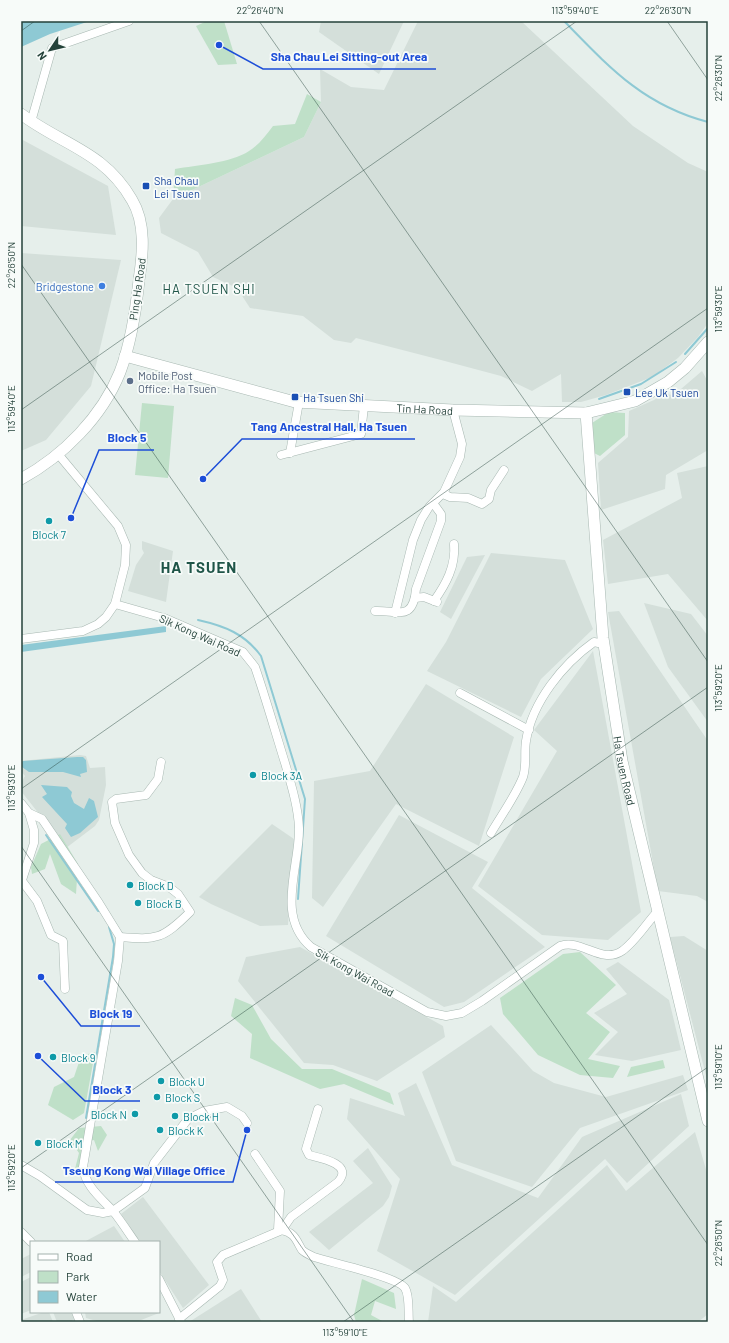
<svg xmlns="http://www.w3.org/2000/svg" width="729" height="1343" font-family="Barlow,sans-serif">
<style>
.built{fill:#d4dfda}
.green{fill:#bfe0c8}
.water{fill:#8ec9d4}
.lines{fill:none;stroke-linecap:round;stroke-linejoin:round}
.stream{stroke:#8ec9d4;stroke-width:2}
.minor-casing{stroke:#a8b8b2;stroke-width:9}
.tertiary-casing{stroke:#a8b8b2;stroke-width:12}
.minor{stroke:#fff;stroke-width:8}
.tertiary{stroke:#fff;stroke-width:11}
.ticks{fill:none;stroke:#24423a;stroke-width:1;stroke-opacity:0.45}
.transit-dot{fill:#1a4fb4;stroke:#f7fbf9;stroke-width:1.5}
.shop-dot{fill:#3f7fe0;stroke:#f7fbf9;stroke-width:1.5}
.service-dot{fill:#5c6f8a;stroke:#f7fbf9;stroke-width:1.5}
.culture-dot{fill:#0f9aa8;stroke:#f7fbf9;stroke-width:1.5}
.labels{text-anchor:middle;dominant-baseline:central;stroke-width:3.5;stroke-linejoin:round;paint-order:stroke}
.transit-label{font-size:11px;fill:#164399;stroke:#f7fbf9;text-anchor:start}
.shop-label{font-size:11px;fill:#366cbe;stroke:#f7fbf9;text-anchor:end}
.street-label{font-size:11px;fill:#24423a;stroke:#f7fbf9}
.service-label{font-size:11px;fill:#4e5e75;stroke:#f7fbf9;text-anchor:start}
.culture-label{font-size:11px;fill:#0d838f;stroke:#f7fbf9;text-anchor:start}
.quarter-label{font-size:13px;letter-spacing:1px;fill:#1f5548;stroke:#f7fbf9}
.district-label{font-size:15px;font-weight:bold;letter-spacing:1px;fill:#1f5548;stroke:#f7fbf9}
.leader{fill:none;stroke:#1d4ed8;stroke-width:1.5}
.callout-dot{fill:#1d4ed8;stroke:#f7fbf9;stroke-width:1.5}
.callout-label{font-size:12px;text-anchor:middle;font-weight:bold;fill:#1d4ed8;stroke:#f7fbf9;stroke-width:3.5;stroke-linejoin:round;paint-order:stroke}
.neatline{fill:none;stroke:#24423a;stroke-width:1.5}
.ticks-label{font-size:10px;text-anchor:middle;fill:#24423a}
</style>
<rect width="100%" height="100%" fill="#e6efeb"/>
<g class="built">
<polygon points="321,21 404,21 379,74 319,32"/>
<polygon points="418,21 521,21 633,126 688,163 708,172 708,323 698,337 678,358 652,377 606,395 581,402 562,402 561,374 532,391 501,376 441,360 356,338 351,343 334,340 303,316 250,308 237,288 213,277 198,252 161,233 159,218 173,199 304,137 321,102 320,69 351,87 384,90"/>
<polygon points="21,139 108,186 116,235 21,226"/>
<polygon points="21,253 121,260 91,386 46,440 21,451"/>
<polygon points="702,371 708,382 708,450 666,475 665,489 601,510 598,463 628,437 629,411 654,400 663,394 674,395"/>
<polygon points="708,466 708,621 668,574 608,584 603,540 682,498 677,473"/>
<polygon points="142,541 173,551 166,602 128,591 136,565 144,553 142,549"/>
<polygon points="491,553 565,560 593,629 541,679 521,717 427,671 446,642"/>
<polygon points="485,555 451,619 440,612 467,557"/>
<polygon points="644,603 691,614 708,636 708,722 668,667"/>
<polygon points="619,611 708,741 708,902 697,896 658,891 608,612"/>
<polygon points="593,651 641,912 608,940 542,935 478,886 557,751 534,730"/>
<polygon points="426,684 514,737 479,846 396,804 323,907 312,898 314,781 370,771"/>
<polygon points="80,755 86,756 90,768 105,767 106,785 99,820 95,826 66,848 21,791 21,783 25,776 21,771 21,761"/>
<polygon points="399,815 488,862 472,888 545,947 464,1002 444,1007 326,936"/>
<polygon points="272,824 294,839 288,925 260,926 211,904 199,897"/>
<polygon points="684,936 708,951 708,1083 670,937"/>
<polygon points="300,947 443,1026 445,1037 377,1081 333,1065 304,1063 238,981 246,957"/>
<polygon points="618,962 669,1000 681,1050 632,1061 595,1055 618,1032 594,1013 627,994 606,969"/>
<polygon points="491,1025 533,1071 554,1083 606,1097 683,1075 688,1090 580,1128 532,1187 456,1161 422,1072"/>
<polygon points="416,1083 452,1165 538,1198 582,1137 681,1094 689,1126 627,1183 605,1159 455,1295 377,1251 400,1179 347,1119 350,1098 405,1116 398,1093"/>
<polygon points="695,1132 708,1176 708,1314 698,1322 428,1322 433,1286 456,1302 607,1165 626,1191"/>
<polygon points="368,1148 392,1186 389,1197 383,1206 329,1250 309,1232 373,1183 353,1161"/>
<polygon points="143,1197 209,1285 183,1308 159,1271 159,1242 140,1242 121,1214"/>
<polygon points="114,1226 125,1242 84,1242"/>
<polygon points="31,1254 31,1272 21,1277 21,1259"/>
<polygon points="31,1277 31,1310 21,1314 21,1282"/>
<polygon points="241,1289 262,1322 189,1322"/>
<polygon points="44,1312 49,1312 53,1322 21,1322 21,1320"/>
<polygon points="53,1312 72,1312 74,1320 69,1322 57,1322"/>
<polygon points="85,1312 159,1312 159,1313 136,1322 100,1322 86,1318"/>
</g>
<g class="green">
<polygon points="207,21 224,21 237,64 218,65 196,26"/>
<path d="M307,94L321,102L304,137L173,199L175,169C197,165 231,163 249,151C259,145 266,135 273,126L295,124Z"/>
<polygon points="142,403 174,406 168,478 135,475"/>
<polygon points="609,412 625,413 625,435 600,456 594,453 592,423"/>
<polygon points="60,834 78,864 76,894 61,884 50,854 45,869 32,874 31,867 41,844"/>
<polygon points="580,952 616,985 586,1013 610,1032 588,1059 620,1066 613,1078 580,1075 538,1055 503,1014 500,998 563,954"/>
<polygon points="235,998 252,1005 271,1039 302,1069 332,1069 390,1093 394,1105 344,1084 320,1089 250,1058 252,1034 231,1016"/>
<polygon points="95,1052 84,1113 73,1120 48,1105 54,1087 74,1077 81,1056"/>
<polygon points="663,1060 665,1068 627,1077 631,1067"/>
<polygon points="101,1126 107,1135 98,1151 94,1140 83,1143 79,1170 75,1169 79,1153 70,1140 79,1128"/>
<polygon points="362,1279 394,1293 396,1309 375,1301 371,1315 384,1322 356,1322 354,1315"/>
</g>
<g class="water">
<polygon points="21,21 90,21 50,34 21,47"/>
<polygon points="166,626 166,632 21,652 21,645"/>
<polygon points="77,757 83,757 86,760 87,772 80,774 81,777 63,772 29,772 22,767 21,763 23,761"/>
<polygon points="41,785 67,787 72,792 71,796 74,803 84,809 89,798 94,801 98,817 80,833 71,837 65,828 67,824 42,797 47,794"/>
</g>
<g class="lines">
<g class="stream">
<path d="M564,21C609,67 643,105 708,122"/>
<polyline points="685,354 708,328"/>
<polyline points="599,399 641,384 676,362"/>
<path d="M198,620C225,626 245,634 261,656L305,799L298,899"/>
<polyline points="46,835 98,911 100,911"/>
<polyline points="86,1118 113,957 114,944 109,927"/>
</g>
<g class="minor-casing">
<g id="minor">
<polyline points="31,122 52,48 129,21"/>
<polyline points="290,453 299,402"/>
<polyline points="281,455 361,434 364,406"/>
<polyline points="443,494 450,497 468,498 482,504 489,499 491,490 504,470"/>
<polyline points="415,598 424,597 437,602"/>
<path d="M434,601C446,584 456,566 454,544"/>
<path d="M115,604L164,618L243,652L255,667C266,699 275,731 285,763C291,784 298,806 299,828C300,866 275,916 311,947L427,1012L446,1016L462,1013L482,1001L560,946C581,938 601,965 622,951C635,942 646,924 657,912"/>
<path d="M375,611C398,610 413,622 416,589L441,521V514L433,503"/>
<polyline points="395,613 413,540 421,520 429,507 444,492 460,457 462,444 453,410"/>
<polyline points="21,639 83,631 98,624 106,617 115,604 125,565 126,545 118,526 58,454"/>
<polyline points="460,693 529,730"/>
<path d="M21,803L29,813L42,819L99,903L120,937L118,961L83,1167C85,1186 101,1198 113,1211C121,1221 128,1232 135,1242"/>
<path d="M491,833C501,816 516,795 523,777C527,765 524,753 526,741C532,702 563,664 594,642L603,644"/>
<polyline points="22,881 37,901 51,935 63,941 65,989"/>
<polyline points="21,883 34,843 34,830 29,813"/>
<path d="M120,937C157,940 163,939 190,912L178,894L169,887L151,880L142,873L129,855L115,823L112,802L116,799L146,795L158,779L161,762"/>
<polyline points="255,1154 280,1191 278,1230"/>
<polyline points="21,1165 40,1176 87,1210 103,1213 113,1211 145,1188 154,1163 188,1119 204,1111 227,1107 242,1116 247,1123"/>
<path d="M282,1230L291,1217L338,1182C354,1164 321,1158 309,1155L306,1149L318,1109"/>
<polyline points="21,1232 31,1242"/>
<polyline points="159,1279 181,1322"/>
<polyline points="76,1312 80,1322"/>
<path d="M179,1319L220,1286L223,1280L217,1262L223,1255L282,1230C295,1233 296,1240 302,1250C305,1253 310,1255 314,1257C329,1262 398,1277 405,1288C410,1296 408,1313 409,1322"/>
</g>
</g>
<g class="tertiary-casing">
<g id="tertiary">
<path d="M21,114C62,145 104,151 132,200C146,223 143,254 139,280C136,310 131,343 120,372C102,417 63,456 21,479"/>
<path id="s1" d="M125,356L295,402L453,410L586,413L635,401L649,393L668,382L685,368L708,342"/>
<path id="s2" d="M586,413L603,638L622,761L708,1121"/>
</g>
</g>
<use href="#minor" class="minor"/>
<use href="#tertiary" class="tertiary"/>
</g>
<path class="ticks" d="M259,21L708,662M667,21L708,80M21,31L35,21M21,264L708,1245M21,410L577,21M21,789L708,308M21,846L354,1322M21,1168L708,687M343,1322L708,1067"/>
<g class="transit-dot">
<rect x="142" y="182" width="8" height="8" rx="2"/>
<rect x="623" y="388" width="8" height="8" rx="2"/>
<rect x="291" y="393" width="8" height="8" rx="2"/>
</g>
<circle class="shop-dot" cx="102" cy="286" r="4"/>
<circle class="service-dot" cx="130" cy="381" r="4"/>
<g class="culture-dot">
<circle cx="49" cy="521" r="4"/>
<circle cx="253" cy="775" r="4"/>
<circle cx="130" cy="885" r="4"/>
<circle cx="138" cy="903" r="4"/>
<circle cx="53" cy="1057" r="4"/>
<circle cx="161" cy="1081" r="4"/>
<circle cx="157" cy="1097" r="4"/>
<circle cx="135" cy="1114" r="4"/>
<circle cx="175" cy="1116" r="4"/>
<circle cx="160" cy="1130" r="4"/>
<circle cx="38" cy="1143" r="4"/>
</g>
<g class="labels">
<g class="transit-label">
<text x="154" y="180">Sha Chau<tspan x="154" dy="13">Lei Tsuen</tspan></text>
<text x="635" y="392">Lee Uk Tsuen</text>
<text x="303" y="397">Ha Tsuen Shi</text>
</g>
<g class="shop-label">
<text x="94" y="286">Bridgestone</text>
</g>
<g class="street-label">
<text transform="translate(137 289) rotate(-82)">Ping Ha Road</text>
<text stroke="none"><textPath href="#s1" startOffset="306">Tin Ha Road</textPath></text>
<text transform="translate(200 635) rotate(24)">Sik Kong Wai Road</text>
<text stroke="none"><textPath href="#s2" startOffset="360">Ha Tsuen Road</textPath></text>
<text transform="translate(355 972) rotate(29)">Sik Kong Wai Road</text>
</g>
<g class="service-label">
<text x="138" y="375">Mobile Post<tspan x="138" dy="13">Office: Ha Tsuen</tspan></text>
</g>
<g class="culture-label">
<text x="49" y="534" text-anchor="middle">Block 7</text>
<text x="261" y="775">Block 3A</text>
<text x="138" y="885">Block D</text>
<text x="146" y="903">Block B</text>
<text x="61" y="1057">Block 9</text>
<text x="169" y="1081">Block U</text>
<text x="165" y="1097">Block S</text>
<text x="127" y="1114" text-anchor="end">Block N</text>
<text x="183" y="1116">Block H</text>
<text x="168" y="1130">Block K</text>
<text x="46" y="1143">Block M</text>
</g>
<g class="quarter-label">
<text x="209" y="289">HA TSUEN SHI</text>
</g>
<g class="district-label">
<text x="199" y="567">HA TSUEN</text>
</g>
</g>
<path class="leader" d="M219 45L263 69H436M203 479L242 439H415M71 518L99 450H154M41 977L81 1026H140M38 1056L85 1101H140M247 1130L233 1182H55"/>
<g class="callout-dot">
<circle cx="219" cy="45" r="4"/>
<circle cx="203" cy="479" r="4"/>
<circle cx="71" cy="518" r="4"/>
<circle cx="41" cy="977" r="4"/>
<circle cx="38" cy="1056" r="4"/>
<circle cx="247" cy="1130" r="4"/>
</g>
<g class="callout-label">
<text x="349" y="61">Sha Chau Lei Sitting-out Area</text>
<text x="329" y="431">Tang Ancestral Hall, Ha Tsuen</text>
<text x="127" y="442">Block 5</text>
<text x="111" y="1018">Block 19</text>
<text x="112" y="1094">Block 3</text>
<text x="144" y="1175">Tseung Kong Wai Village Office</text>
</g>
<rect width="729" height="1343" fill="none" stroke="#f7fbf9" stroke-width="44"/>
<rect x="30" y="1241" width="130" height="72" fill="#f7fbf9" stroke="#a3b1ad"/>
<rect x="38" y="1254" width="20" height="6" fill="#ffffff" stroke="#a3b1ad"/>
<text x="66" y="1261" font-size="12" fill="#24423a">Road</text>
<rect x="38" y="1271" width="20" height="12" fill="#bfe0c8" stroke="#a3b1ad"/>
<text x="66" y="1281" font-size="12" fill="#24423a">Park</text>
<rect x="38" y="1291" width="20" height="12" fill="#8ec9d4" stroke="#a3b1ad"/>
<text x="66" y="1301" font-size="12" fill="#24423a">Water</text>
<g transform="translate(50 50) rotate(235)" stroke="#f7fbf9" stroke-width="3" paint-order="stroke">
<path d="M0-3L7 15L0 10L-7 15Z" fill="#24423a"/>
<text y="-6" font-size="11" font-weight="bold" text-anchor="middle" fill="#24423a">N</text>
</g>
<rect x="22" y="22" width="685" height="1299" class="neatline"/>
<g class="ticks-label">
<text x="260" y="14">22°26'40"N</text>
<text x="575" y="14">113°59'40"E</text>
<text x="668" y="14">22°26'30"N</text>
<text transform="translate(718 78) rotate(-90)" y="4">22°26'30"N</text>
<text transform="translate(11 265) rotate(-90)" y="4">22°26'50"N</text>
<text transform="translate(718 309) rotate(-90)" y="4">113°59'30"E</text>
<text transform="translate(11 409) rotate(-90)" y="4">113°59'40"E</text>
<text transform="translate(718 688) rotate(-90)" y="4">113°59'20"E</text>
<text transform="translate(11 788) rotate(-90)" y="4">113°59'30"E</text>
<text transform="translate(718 1067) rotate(-90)" y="4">113°59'10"E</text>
<text transform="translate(11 1168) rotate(-90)" y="4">113°59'20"E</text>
<text transform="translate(718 1243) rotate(-90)" y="4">22°26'50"N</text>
<text x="345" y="1336">113°59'10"E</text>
</g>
</svg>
